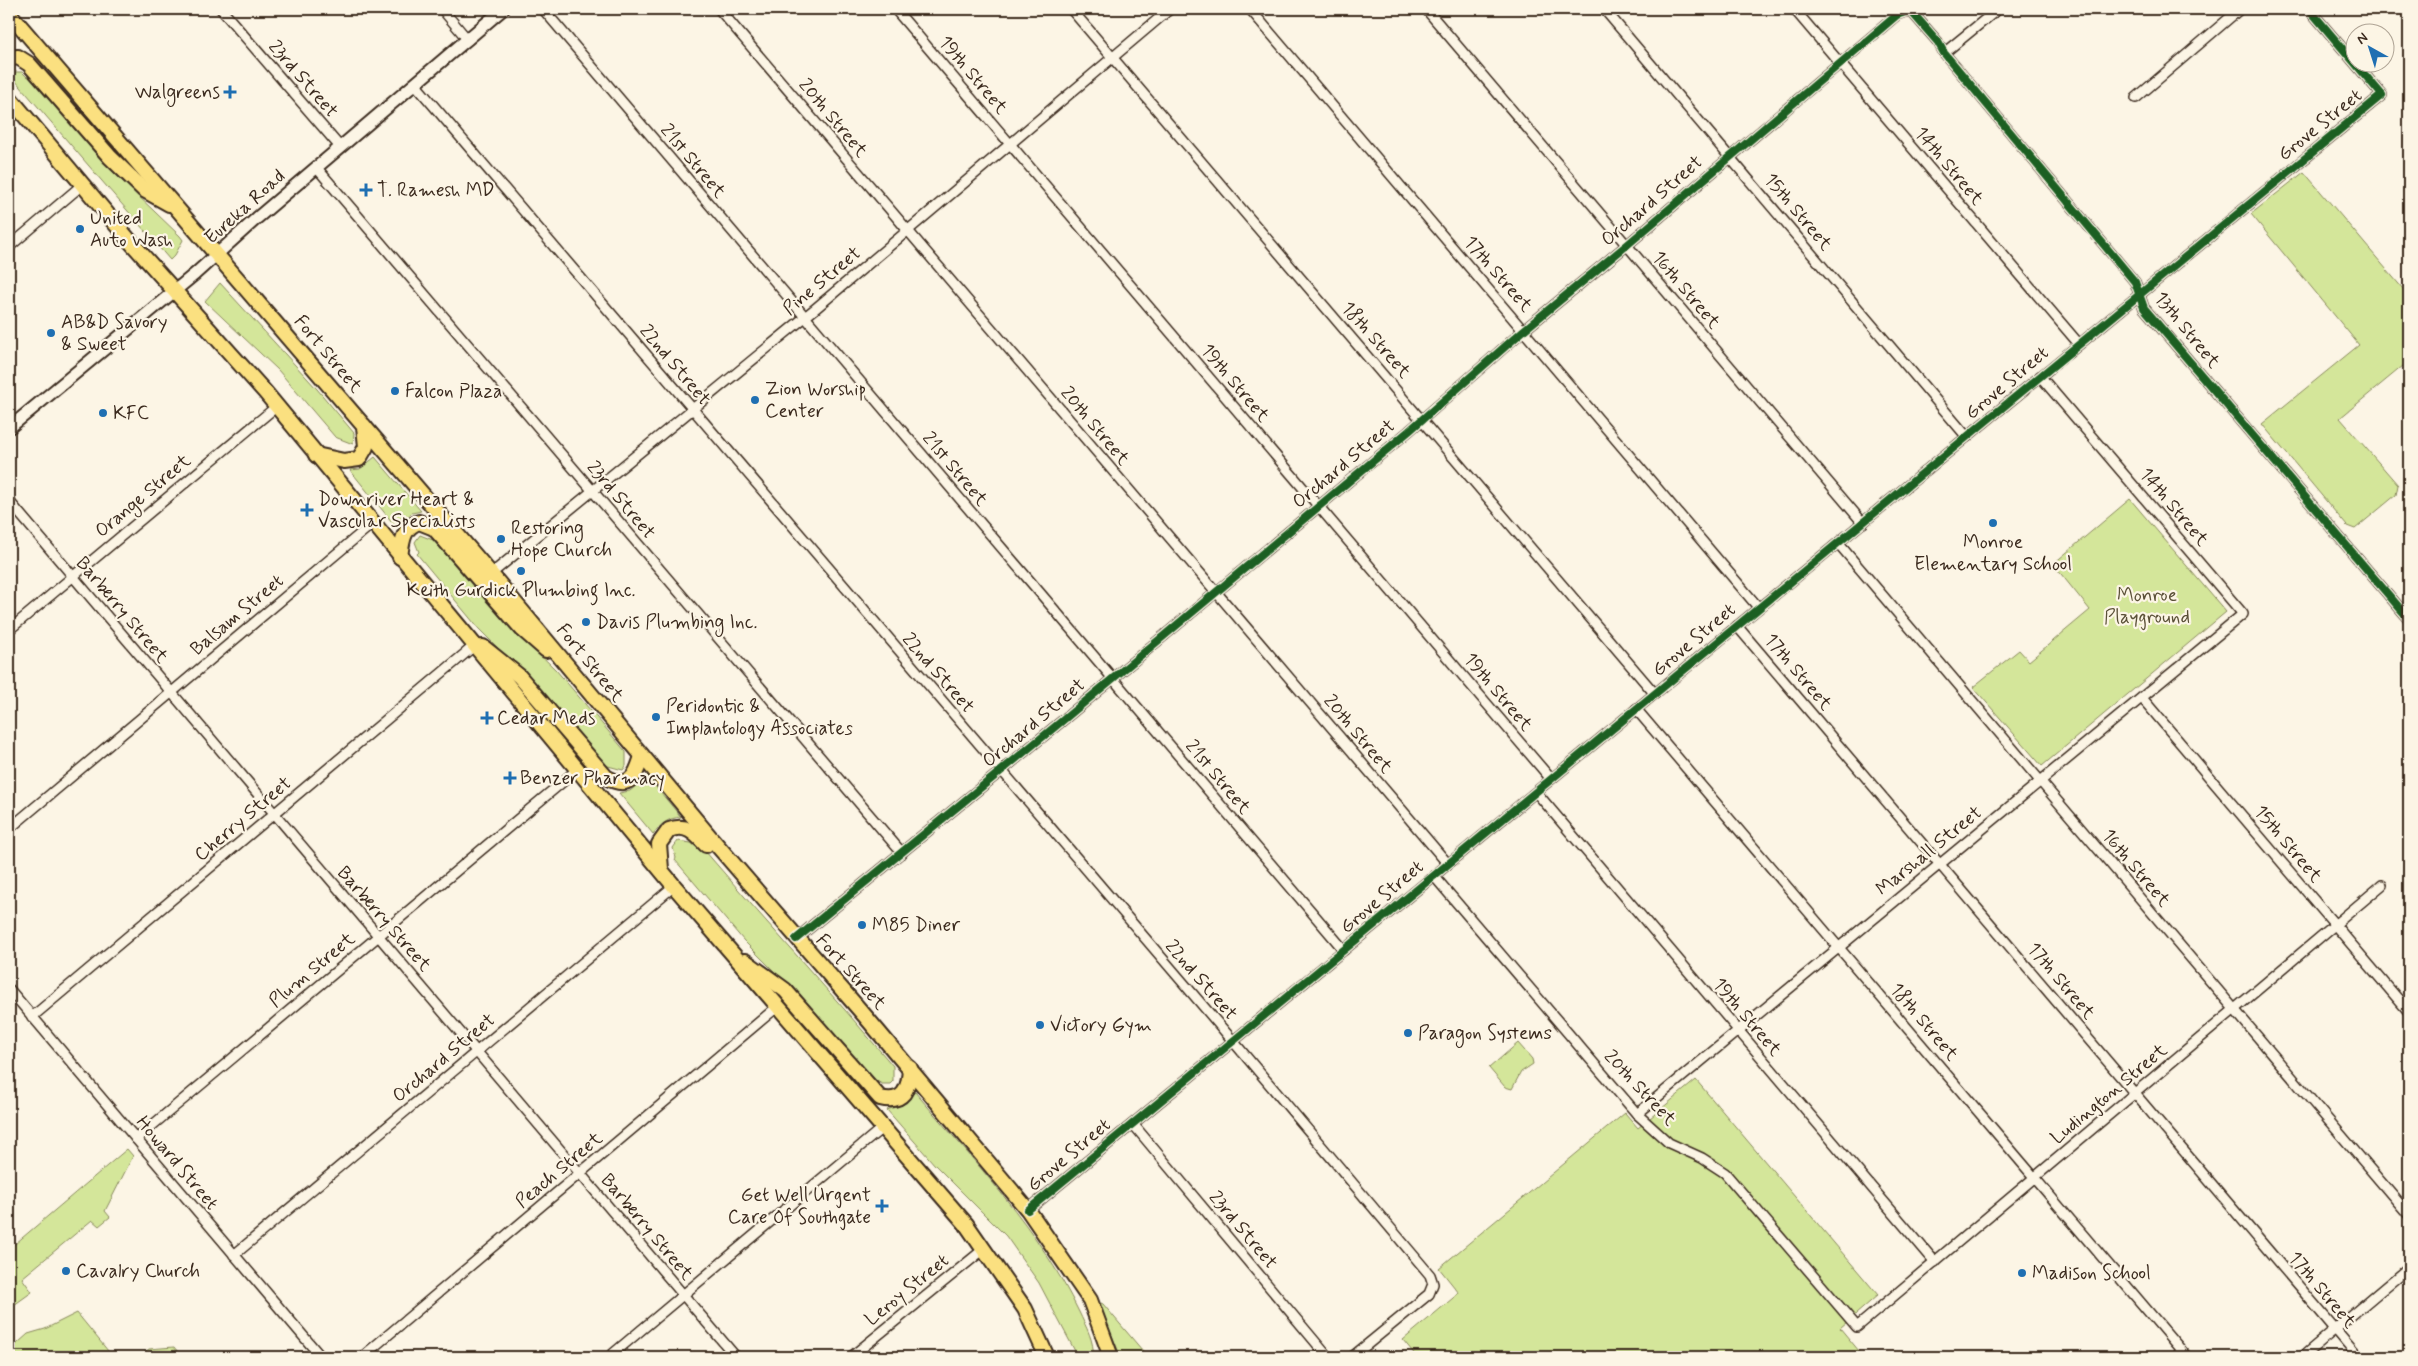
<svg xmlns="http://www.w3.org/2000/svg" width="2418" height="1366" font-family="Mynerve,sans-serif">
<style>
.green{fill:#d4e69a;stroke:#88885c}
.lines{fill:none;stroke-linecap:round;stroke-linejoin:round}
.street-casing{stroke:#3b2a1e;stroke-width:12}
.secondary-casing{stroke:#3b2a1e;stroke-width:15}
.primary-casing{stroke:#3b2a1e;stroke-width:18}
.street{stroke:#fcf5e5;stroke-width:9}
.secondary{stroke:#fcf5e5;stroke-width:11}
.primary{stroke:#fbe080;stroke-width:14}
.cycleway-casing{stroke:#fcf5e5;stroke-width:11}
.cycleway{stroke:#1b5e20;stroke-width:8}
.poi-dot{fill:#1f6fb2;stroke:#fcf5e5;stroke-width:2}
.labels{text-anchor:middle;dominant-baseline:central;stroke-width:4.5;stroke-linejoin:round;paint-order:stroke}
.street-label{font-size:19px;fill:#3b2a1e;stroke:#fcf5e5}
.poi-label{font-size:19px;fill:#3b2a1e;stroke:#fcf5e5;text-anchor:start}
.park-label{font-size:19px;fill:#5a5037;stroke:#fcf5e5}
</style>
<rect width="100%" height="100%" fill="#fcf5e5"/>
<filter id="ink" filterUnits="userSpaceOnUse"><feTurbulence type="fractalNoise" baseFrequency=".02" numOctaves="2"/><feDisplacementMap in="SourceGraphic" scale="10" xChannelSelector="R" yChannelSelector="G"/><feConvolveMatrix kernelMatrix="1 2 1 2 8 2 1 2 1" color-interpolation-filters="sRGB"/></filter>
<g filter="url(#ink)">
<g class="green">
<polygon points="15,72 22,72 27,77 29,75 106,165 180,236 183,240 175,255 170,260 14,79"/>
<polygon points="2304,172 2409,296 2409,361 2340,418 2398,485 2396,495 2355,529 2347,526 2262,424 2359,345 2251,214"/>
<polygon points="220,283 317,389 354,433 353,444 335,437 278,370 205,301"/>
<polygon points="375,457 421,511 412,513 396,527 350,470 360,469"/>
<polygon points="2130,499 2226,612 2042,766 1973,687 2019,650 2029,661 2090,610 2053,564"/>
<polygon points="420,535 438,542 520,635 556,670 626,752 626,766 623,770 608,766 600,761 522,672 479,629 417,554 419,552 415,542"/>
<path d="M647,776L681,817C668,818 661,824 653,834L619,793L630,791Z"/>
<path d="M678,841L691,843L703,852L705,851C767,924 832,993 893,1066V1081L890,1084H882L863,1073L781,978L744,941L675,860L676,858L673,848Z"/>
<polygon points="1518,1043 1532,1059 1533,1064 1521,1072 1512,1089 1505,1087 1489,1068"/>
<polygon points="1696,1080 1878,1295 1840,1328 1864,1357 1417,1357 1403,1340 1459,1293 1439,1268 1625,1113 1638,1128"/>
<path d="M915,1092C974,1161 1039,1229 1079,1312C1086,1327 1095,1342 1093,1357H1080L1076,1353L1039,1283L1006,1236L935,1165L887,1110L898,1106Z"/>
<polygon points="127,1149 133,1156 105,1211 110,1217 99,1226 92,1220 22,1278 32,1292 14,1305 9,1300 9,1249"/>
<polygon points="1101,1303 1103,1304 1148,1357 1121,1357 1099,1305"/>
<polygon points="77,1313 113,1357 9,1357 9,1351 28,1334 45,1329"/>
<polygon points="174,1347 182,1357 138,1357 149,1349"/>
</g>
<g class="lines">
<g class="street-casing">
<g id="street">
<polyline points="221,9 340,147"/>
<polyline points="442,9 468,40"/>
<polyline points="543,9 1344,950"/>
<polyline points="719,9 1448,864"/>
<polyline points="895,9 1551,779"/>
<polyline points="1071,9 1655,694"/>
<polyline points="1250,9 1758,607"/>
<polyline points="1426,9 1863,523"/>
<polyline points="1604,9 1967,437"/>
<polyline points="1794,9 2079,344"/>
<polyline points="1944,53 1998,9"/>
<polyline points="415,84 1233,1041 1430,1275 1433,1284 1429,1294 1352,1357"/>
<polyline points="2136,98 2240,9"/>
<polyline points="316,167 902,853"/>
<polyline points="9,247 82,185"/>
<polyline points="9,501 736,1357"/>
<polyline points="1838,543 2409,1215"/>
<polyline points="491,574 816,308 1170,9"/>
<polyline points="1737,626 2359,1357"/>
<polyline points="9,630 277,406"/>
<polyline points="2142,698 2409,1012"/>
<polyline points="1636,709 2187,1357"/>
<polyline points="1536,792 1935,1262"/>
<polyline points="9,829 372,524"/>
<polyline points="1434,876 1637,1114 1669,1143 1702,1158 1725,1173 1857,1327 2382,885"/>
<polyline points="796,939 1062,721 1409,431 1524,330 1627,245 1897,15 1910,10 1938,42 1944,53 2135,282 2144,308 2409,619"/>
<polyline points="9,989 321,1357"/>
<polyline points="32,1017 474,646"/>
<polyline points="1637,1114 2243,614 2040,376"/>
<polyline points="1133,1124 1328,1357"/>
<polyline points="136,1139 578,769"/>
<polyline points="1028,1210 2382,95 2309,9"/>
<polyline points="234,1255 674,886"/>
<polyline points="362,1357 777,1007"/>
<polyline points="609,1357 882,1128"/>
<polyline points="851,1357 984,1249"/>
<polyline points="2302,1357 2409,1267"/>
</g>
</g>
<g class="secondary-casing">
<polyline id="secondary" points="9,428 195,274 257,218 503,9"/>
</g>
<g class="primary-casing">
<g id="primary">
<polyline points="9,13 491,574 710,837 865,1016 1028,1210 1090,1300 1111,1357"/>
<polyline points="9,58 18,57 29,64 110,157 144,190 169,204"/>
<polyline points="9,97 129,240 265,392 674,886 966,1224 1025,1309 1047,1357"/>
<polyline points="316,455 344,461 359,459 366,447 364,426"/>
<path d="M400,557C402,542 403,527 419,522L434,528L522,629L546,650"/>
<path d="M483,647L519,676L606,777C629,790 636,777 642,756"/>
<path d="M661,869L659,844L669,830C686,823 695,833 706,845"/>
<path d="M745,961L785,990L880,1098C904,1104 909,1089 910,1068"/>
</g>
</g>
<use href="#street" class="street"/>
<use href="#secondary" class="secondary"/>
<use href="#primary" class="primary"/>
<g class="cycleway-casing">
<g id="cycleway">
<polyline points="796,939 1062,721 1409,431 1524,330 1627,245 1897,15 1910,10 1938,42 1944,53 2135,282 2144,308 2409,619"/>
<polyline points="1028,1210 2382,95 2309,9"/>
</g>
</g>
<use href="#cycleway" class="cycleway"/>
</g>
</g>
<g class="poi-dot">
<path d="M227.5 84.5h5v5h5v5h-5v5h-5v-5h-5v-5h5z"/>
<path d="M363.5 182.5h5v5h5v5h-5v5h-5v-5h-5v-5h5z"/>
<circle cx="80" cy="229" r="5"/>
<circle cx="51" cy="333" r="5"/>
<circle cx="395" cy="391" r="5"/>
<circle cx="755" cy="400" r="5"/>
<circle cx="103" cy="413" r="5"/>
<path d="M304.5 502.5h5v5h5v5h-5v5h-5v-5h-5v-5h5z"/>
<circle cx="1993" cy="523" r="5"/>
<circle cx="501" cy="539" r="5"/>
<circle cx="521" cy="571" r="5"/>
<circle cx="586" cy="622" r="5"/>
<circle cx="656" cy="717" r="5"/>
<path d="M484.5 710.5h5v5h5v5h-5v5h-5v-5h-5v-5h5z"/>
<path d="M507.5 770.5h5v5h5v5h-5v5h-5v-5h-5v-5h5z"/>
<circle cx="862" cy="925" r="5"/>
<circle cx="1040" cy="1025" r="5"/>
<circle cx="1408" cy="1033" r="5"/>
<path d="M879.5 1198.5h5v5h5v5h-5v5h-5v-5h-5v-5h5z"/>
<circle cx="66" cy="1271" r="5"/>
<circle cx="2022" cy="1273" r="5"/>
</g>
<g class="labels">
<g class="street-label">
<text transform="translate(973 75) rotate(50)">19th Street</text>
<text transform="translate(303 79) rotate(49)">23rd Street</text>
<text transform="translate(833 118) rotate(50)">20th Street</text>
<text transform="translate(2320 125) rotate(-39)">Grove Street</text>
<text transform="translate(693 161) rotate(50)">21st Street</text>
<text transform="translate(1949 166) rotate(50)">14th Street</text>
<text transform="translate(1652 201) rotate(-41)">Orchard Street</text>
<text transform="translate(245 207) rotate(-42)">Eureka Road</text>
<text transform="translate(1798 212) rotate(50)">15th Street</text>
<text transform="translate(1498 274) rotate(49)">17th Street</text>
<text transform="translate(822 281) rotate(-40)">Pine Street</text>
<text transform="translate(1686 290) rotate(50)">16th Street</text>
<text transform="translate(2187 330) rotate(51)">13th Street</text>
<text transform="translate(1376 340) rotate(49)">18th Street</text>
<text transform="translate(328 354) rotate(50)">Fort Street</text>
<text transform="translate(675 365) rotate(50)">22nd Street</text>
<text transform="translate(1235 383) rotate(50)">19th Street</text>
<text transform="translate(2007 383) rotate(-40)">Grove Street</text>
<text transform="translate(1095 426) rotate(50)">20th Street</text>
<text transform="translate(1344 464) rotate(-40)">Orchard Street</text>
<text transform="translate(955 469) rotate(50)">21st Street</text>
<text transform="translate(143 496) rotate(-40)">Orange Street</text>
<text transform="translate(621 500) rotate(50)">23rd Street</text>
<text transform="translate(2174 507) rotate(50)">14th Street</text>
<text transform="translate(122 610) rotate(50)">Barberry Street</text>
<text transform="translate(237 615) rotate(-40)">Balsam Street</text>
<text transform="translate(1694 640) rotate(-40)">Grove Street</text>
<text transform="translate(590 663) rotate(51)">Fort Street</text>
<text transform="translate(1798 672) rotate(50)">17th Street</text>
<text transform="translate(938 673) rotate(49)">22nd Street</text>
<text transform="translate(1498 692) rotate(50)">19th Street</text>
<text transform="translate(1034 723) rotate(-40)">Orchard Street</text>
<text transform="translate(1358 734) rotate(50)">20th Street</text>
<text transform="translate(1218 777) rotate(50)">21st Street</text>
<text transform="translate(243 819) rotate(-40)">Cherry Street</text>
<text transform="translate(2288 844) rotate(50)">15th Street</text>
<text transform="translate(1929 851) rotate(-39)">Marshall Street</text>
<text transform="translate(2136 868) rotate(50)">16th Street</text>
<text transform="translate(1382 897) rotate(-40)">Grove Street</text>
<text transform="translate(384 919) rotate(49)">Barberry Street</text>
<text transform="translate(312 970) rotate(-40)">Plum Street</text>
<text transform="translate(851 972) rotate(48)">Fort Street</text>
<text transform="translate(1201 980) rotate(49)">22nd Street</text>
<text transform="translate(2061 981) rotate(50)">17th Street</text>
<text transform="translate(1747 1017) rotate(50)">19th Street</text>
<text transform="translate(1924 1022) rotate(50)">18th Street</text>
<text transform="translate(444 1058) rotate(-40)">Orchard Street</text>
<text transform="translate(1640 1088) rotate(47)">20th Street</text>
<text transform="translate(2109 1094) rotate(-40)">Ludington Street</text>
<text transform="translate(1069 1155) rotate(-40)">Grove Street</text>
<text transform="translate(177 1163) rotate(50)">Howard Street</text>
<text transform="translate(559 1170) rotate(-40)">Peach Street</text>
<text transform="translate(647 1227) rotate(50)">Barberry Street</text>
<text transform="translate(1243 1230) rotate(50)">23rd Street</text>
<text transform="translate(907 1290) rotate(-39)">Leroy Street</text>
<text transform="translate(2322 1290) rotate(50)">17th Street</text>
</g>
<g class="poi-label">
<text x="220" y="92" text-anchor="end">Walgreens</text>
<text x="377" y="190">T. Ramesh MD</text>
<text x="90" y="218">United<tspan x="90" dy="22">Auto Wash</tspan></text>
<text x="61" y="322">AB&amp;D Savory<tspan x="61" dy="22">&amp; Sweet</tspan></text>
<text x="765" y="389">Zion Worship<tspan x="765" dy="22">Center</tspan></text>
<text x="405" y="391">Falcon Plaza</text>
<text x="113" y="413">KFC</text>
<text x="318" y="499">Downriver Heart &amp;<tspan x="318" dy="22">Vascular Specialists</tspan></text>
<text x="511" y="528">Restoring<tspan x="511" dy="22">Hope Church</tspan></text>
<text x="1993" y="542" text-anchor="middle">Monroe<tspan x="1993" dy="22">Elementary School</tspan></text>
<text x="521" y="590" text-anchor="middle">Keith Gurdick Plumbing Inc.</text>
<text x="596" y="622">Davis Plumbing Inc.</text>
<text x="666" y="706">Peridontic &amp;<tspan x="666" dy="22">Implantology Associates</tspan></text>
<text x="497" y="718">Cedar Meds</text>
<text x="520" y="778">Benzer Pharmacy</text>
<text x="872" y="925">M85 Diner</text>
<text x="1050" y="1025">Victory Gym</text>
<text x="1418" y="1033">Paragon Systems</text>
<text x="871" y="1195" text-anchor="end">Get Well Urgent<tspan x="871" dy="22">Care Of Southgate</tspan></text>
<text x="76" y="1271">Cavalry Church</text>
<text x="2032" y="1273">Madison School</text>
</g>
<g class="park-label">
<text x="2147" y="595">Monroe<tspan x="2147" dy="22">Playground</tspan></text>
</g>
</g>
<rect width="2418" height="1366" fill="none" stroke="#fcf5e5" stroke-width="30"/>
<rect x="15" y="15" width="2388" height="1336" fill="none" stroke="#3b2a1e" stroke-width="2" filter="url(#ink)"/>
<g transform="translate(2370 48) rotate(321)"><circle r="24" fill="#fcf5e5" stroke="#afa495"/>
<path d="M0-4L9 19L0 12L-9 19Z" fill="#1f6fb2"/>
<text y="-8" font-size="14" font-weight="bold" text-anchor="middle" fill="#3b2a1e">N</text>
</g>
</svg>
